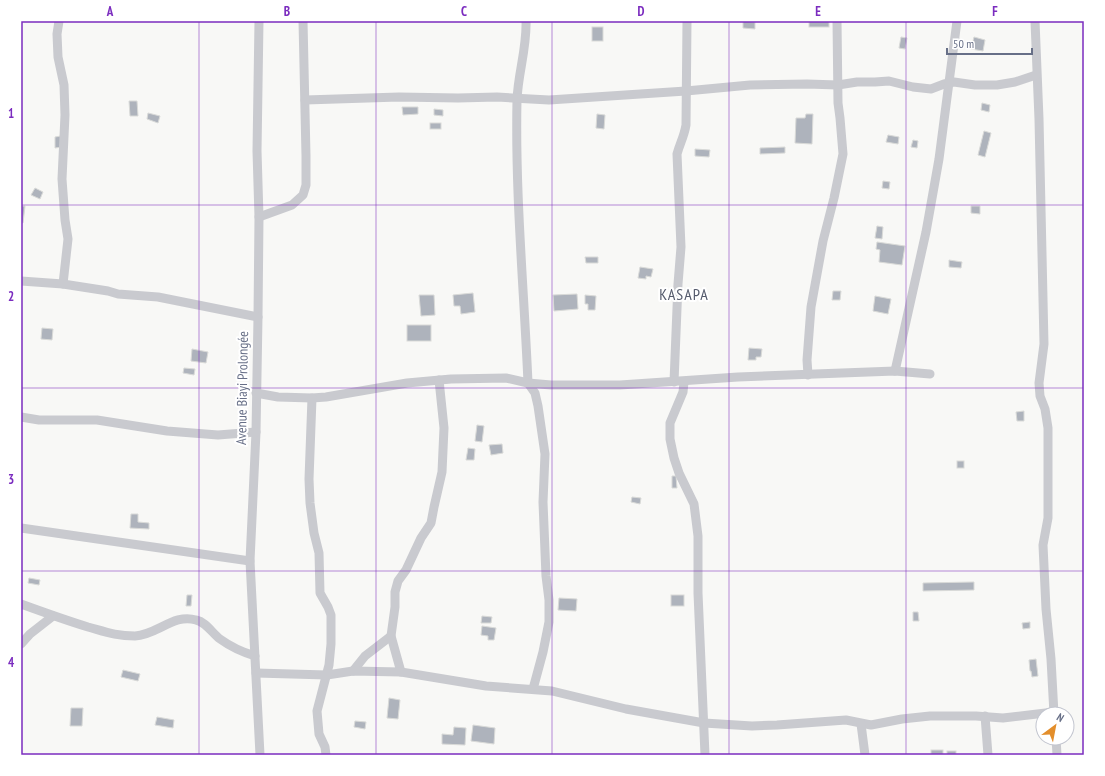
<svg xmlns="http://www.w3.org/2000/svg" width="1105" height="776" font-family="'PT Sans Narrow',sans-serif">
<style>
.building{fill:#aeb3bc;stroke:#d9dad8}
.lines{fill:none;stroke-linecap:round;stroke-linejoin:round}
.street{stroke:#c9cacf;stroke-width:9}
.grid{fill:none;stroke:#7b2cbf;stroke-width:1;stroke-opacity:0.55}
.labels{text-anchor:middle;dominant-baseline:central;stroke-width:4;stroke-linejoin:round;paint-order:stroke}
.street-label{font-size:14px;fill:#676f87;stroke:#fff}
.quarter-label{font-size:16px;letter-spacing:1px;fill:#555b6c;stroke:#fff}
.neatline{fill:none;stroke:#7b2cbf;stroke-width:1.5}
.grid-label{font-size:13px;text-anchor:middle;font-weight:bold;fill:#7b2cbf}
</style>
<rect width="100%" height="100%" fill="#f8f8f6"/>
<g class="building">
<polygon points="743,21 755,22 755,29 743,28"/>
<rect x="809" y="21" width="20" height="6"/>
<rect x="592" y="27" width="11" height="14"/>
<polygon points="901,37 907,38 905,49 899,48"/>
<polygon points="974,37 985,40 983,51 971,49"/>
<polygon points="129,101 137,101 138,116 130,116"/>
<polygon points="982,103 990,105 989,112 981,110"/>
<polygon points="402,107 418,107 418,114 403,115"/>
<polygon points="434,109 443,110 443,116 434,115"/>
<polygon points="148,113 160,116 158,123 147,119"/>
<polygon points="597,114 605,115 604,129 596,128"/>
<polygon points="806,114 813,114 812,144 795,143 796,118 805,118"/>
<rect x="430" y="123" width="11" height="6"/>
<polygon points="984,131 991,133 985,157 978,155"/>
<polygon points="888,135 899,137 898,144 886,142"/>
<polygon points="61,136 62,147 55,148 55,137"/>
<polygon points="913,140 918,141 917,148 911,147"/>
<polygon points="785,147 785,153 760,154 760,148"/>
<polygon points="695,149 710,150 709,157 695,156"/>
<polygon points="883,181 890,182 889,189 882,188"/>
<polygon points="35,188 43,192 40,199 31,195"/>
<polygon points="21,206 25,206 23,223 21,223"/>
<polygon points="971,206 980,206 980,214 971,213"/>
<polygon points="877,226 883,227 882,239 875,238"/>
<polygon points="877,242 905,246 902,265 879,262 880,250 876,249"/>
<polygon points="585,257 598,257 598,263 586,263"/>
<polygon points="949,260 962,262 961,268 949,267"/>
<polygon points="640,267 653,269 651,277 646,276 646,279 638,278"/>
<polygon points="833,291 841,291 840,300 832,300"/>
<polygon points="473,293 475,312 461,314 460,306 454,306 453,295"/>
<polygon points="577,294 578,309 554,311 553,295"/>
<polygon points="419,295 434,295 435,315 421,316"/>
<polygon points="585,295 596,296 595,310 588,310 588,304 585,304"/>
<polygon points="875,296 891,299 888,314 873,311"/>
<rect x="407" y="325" width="24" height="16"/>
<polygon points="42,328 53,329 52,340 41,339"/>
<polygon points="749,348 762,349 761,357 756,357 756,360 748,360"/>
<polygon points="192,349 208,352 206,363 191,361"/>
<polygon points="184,368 195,369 194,375 183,373"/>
<polygon points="1024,411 1024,421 1017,421 1016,412"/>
<polygon points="477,425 484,426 482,442 475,441"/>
<polygon points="502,444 503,453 491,455 489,445"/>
<polygon points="468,448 475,449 474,460 466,460"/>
<rect x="957" y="461" width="7" height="7"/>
<polygon points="672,476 676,476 677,488 672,488"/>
<polygon points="632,497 641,498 640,504 631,502"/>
<polygon points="131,514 138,514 138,522 149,523 149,529 130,528"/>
<polygon points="29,578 40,580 39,585 28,583"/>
<polygon points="974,582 974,590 923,591 923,583"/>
<polygon points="187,595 192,595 191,606 186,606"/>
<rect x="671" y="595" width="13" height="11"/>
<polygon points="559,598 577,599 576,611 558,610"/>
<polygon points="913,612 918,612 919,621 913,621"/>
<polygon points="482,616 492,617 491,623 481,623"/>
<polygon points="1030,622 1030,628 1023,629 1022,623"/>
<polygon points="482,626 496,628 494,640 488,640 488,636 481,635"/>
<polygon points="1036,659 1038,676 1032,677 1031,671 1030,671 1029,660"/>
<polygon points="123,670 140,674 138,681 121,677"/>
<polygon points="389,698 400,700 398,719 387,718"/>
<polygon points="71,708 83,708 82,726 70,726"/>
<polygon points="157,717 174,720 173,728 155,725"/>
<polygon points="355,721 366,722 365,729 354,727"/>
<polygon points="473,725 495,728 494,744 471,741"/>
<polygon points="454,727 466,728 465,745 442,744 442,734 453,735"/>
<rect x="931" y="750" width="12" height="5"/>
<rect x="947" y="751" width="9" height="4"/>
</g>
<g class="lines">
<g class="street">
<polyline points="59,21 57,34 58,57 64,85 65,115 62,179 65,220 68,239 63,284"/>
<polyline points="259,21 257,151 259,217 258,317 256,432 250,561 260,755"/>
<path d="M526,21C527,48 518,73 517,100C515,194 524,289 528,383L535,393L538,406L545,454L543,502L546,576L549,600V622L543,652L533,689"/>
<polyline points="1035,21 1039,119 1044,344 1039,383 1040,396 1045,409 1048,428 1048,518 1043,545 1046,609 1051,659 1054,714"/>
<polyline points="305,100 399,97 458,98 497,97 549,100 686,91 750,85 807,84 838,85 857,82 875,82 889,81 913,87 931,89 944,84 954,82 975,85 997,85 1015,82 1036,75"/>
<polyline points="259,217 292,205 303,195 306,185 306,156 303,21"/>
<polyline points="21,281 63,284 108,291 118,294 158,297 258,317"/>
<polyline points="895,371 926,232 939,159 957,21"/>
<polyline points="808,375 807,360 811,307 823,241 834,198 843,154 840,118 838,103 837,21"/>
<path d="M674,382L678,284L681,247L677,154C680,143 684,137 686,125L687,21"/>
<polyline points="684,382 683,392 670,423 670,439 674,458 679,473 694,504 698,536 698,593 705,755"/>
<polyline points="256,393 278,397 312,398 326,397 407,383 451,379 506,378 528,383 551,385 620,385 738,377 895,371 930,374"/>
<polyline points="312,398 309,479 310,503 314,533 319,553 320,593 328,607 331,615 331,644 329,665 317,711 319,734 325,747 326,755"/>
<polyline points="21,417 39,420 97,420 167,431 218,435 256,432"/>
<polyline points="21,528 250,561"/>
<path d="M21,604C43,612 65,620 88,627C106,632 116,636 135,636C157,635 174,613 196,620C206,622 212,633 220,639C231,647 242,652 255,656"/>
<polyline points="21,644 30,634 53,616"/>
<polyline points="353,671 365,656 391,636"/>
<polyline points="401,672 391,636 395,607 395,592 398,581 406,570 421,538 431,523 434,507 442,472 444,428 439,380"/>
<polyline points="256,673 327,675 353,671 401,672 486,686 552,691 626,709 704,723 752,726 777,725 846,720 871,725 902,719 930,716 976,716 1003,718 1054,712"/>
<polyline points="985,716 988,755"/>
<polyline points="861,724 865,755"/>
<polyline points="1056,738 1057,755"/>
</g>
</g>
<path class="grid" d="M199,21V755M376,21V755M552,21V755M729,21V755M906,21V755M21,205H1084M21,388H1084M21,571H1084"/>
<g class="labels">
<g class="street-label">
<text transform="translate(242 388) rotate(-89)">Avenue Biayi Prolongée</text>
</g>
<g class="quarter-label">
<text x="684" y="294">KASAPA</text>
</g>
</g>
<rect width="1105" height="776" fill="none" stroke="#ffffff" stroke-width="44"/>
<g transform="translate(1055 726) rotate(32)"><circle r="19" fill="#ffffff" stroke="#c2c5cf"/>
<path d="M0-3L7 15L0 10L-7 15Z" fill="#e38e2b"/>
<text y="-6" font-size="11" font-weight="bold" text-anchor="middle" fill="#676f87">N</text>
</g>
<path d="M947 48v6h85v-6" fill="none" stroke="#676f87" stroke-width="2"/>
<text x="953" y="48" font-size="12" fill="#676f87" stroke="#ffffff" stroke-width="3" paint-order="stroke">50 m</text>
<rect x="22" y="22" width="1061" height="732" class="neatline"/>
<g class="grid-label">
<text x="110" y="16">A</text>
<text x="287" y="16">B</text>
<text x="464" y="16">C</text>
<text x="641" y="16">D</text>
<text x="818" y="16">E</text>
<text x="995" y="16">F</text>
<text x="11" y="118">1</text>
<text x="11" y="301">2</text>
<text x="11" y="484">3</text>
<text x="11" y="667">4</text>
</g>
</svg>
